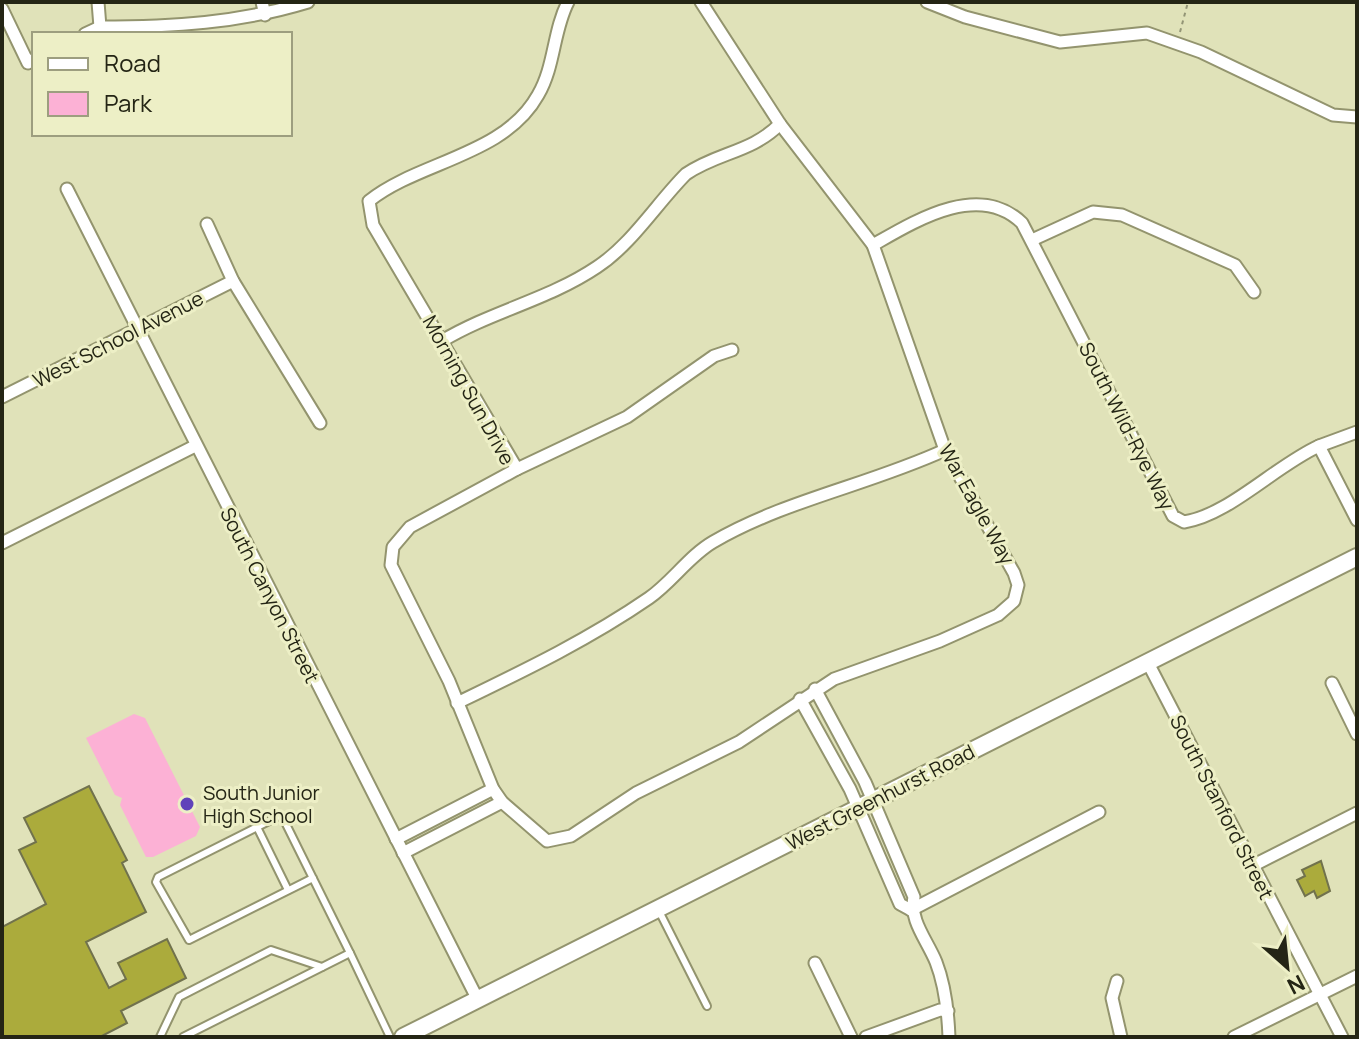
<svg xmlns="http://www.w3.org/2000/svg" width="1359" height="1039" font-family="Manrope,sans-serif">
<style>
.green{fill:#fcb1d5}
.building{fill:#abab3c;stroke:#71724d;stroke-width:2}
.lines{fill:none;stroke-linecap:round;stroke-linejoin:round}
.service-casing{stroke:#93946e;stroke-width:10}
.minor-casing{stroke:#93946e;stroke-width:15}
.secondary-casing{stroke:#93946e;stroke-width:20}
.path{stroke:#939576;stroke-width:2;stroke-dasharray:4 4;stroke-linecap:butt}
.service{stroke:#fff;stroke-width:6}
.minor{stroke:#fff;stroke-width:11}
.secondary{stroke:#fff;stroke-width:16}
.poi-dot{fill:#6042ba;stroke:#edefc6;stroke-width:3}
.labels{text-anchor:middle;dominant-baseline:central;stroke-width:6;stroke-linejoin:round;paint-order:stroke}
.street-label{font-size:20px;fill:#242515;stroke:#edefc6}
.poi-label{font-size:20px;fill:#242515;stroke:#edefc6;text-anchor:start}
</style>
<rect width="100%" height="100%" fill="#e0e2b9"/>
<polygon class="green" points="134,714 145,718 200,827 196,836 153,857 146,857 120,805 122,798 115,795 86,738"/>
<g class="building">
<polygon points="89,786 127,860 122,863 146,912 86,942 109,988 126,979 118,963 167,939 186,978 121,1011 127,1023 100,1037 2,1037 2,927 46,904 19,850 36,842 24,818"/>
<polygon points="1321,861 1330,891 1317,898 1314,891 1305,896 1297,880 1305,876 1302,870"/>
</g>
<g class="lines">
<g class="service-casing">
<g id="service">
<polyline points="257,827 288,890"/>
<polyline points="313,878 189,940 156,882 158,877 279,816 283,818 350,953"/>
<polyline points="658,909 707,1006"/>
<polyline points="160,1037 179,997 271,950 322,967"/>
<polyline points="183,1037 350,953 390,1037"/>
</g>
</g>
<g class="minor-casing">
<g id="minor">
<polyline points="98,2 100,27"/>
<polyline points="262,2 265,15"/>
<path d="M568,2C553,31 555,66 538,95C504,156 419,161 369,201L373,225L517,469L410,527L393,547L391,565L449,681L493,789L502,802L547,841L571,836L636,793L739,742L834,679L940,641L998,615L1014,601L1018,585L1014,573L945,450L873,245"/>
<path d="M701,2L780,124L873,245C915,221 979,181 1022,223L1173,516L1184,522C1229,515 1275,466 1319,446L1357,520"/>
<polyline points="927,2 965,17 1060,42 1147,33 1201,52 1333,115 1357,117"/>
<polyline points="2,9 28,63 34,59"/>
<path d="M85,34L100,27C172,27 239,23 308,2"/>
<polyline points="67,189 478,1000"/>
<polyline points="207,224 233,281 320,423"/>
<polyline points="1032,240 1093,212 1122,215 1235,265 1254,292"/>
<path d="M442,341C492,311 548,300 597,267C632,244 657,203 686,174C718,152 751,153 780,124"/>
<polyline points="2,397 233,281"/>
<polyline points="1319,446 1357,432"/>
<polyline points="517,469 627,417 714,356 732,350"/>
<polyline points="2,543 195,446"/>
<polyline points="1148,663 1342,1037"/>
<polyline points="1332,683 1357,734"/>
<path d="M815,689L865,782L914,897C909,920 927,940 936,962C945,985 948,1012 949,1037"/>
<polyline points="800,699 850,789 900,904 911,910"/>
<path d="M457,703C523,671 588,640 649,598C672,582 689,556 713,542C785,500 869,485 945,450"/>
<polyline points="396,839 493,789"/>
<polyline points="403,853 502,802"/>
<polyline points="1252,866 1357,813"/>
<polyline points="911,910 1099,812"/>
<polyline points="815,963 851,1037"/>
<polyline points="1117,981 1112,998 1121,1037"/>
<polyline points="866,1037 940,1010 948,1011"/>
<polyline points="1234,1037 1357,976"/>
</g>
</g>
<g class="secondary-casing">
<polyline id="secondary" points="403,1037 1357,557"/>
</g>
<polyline class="path" points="1180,32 1188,2"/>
<use href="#service" class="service"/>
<use href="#minor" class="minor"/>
<use href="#secondary" class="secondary"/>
</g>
<circle class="poi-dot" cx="187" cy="804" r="8"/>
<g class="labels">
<g class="street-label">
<text transform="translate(118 339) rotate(-27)">West School Avenue</text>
<text transform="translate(469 390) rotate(61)">Morning Sun Drive</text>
<text transform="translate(1127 426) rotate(63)">South Wild-Rye Way</text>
<text transform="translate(977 504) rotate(61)">War Eagle Way</text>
<text transform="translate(270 595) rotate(63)">South Canyon Street</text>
<text transform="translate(880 797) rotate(-27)">West Greenhurst Road</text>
<text transform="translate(1222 807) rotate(63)">South Stanford Street</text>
</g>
<g class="poi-label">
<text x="203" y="792">South Junior<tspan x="203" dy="23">High School</tspan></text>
</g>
</g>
<rect width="1359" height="1039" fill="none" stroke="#242515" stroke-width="8"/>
<rect x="32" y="32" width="260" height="104" fill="#edefc6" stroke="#9d9e7f" stroke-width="2"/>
<rect x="48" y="58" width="40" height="12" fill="#ffffff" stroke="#9d9e7f" stroke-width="2"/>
<text x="104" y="72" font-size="24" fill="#242515">Road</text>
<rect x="48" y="92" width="40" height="24" fill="#fcb1d5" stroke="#9d9e7f" stroke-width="2"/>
<text x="104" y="112" font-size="24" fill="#242515">Park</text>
<g transform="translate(1287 967) rotate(153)" stroke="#edefc6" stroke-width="6" paint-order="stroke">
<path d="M0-6L14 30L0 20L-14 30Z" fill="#242515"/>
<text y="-12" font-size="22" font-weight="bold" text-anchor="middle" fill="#242515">N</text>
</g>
</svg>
